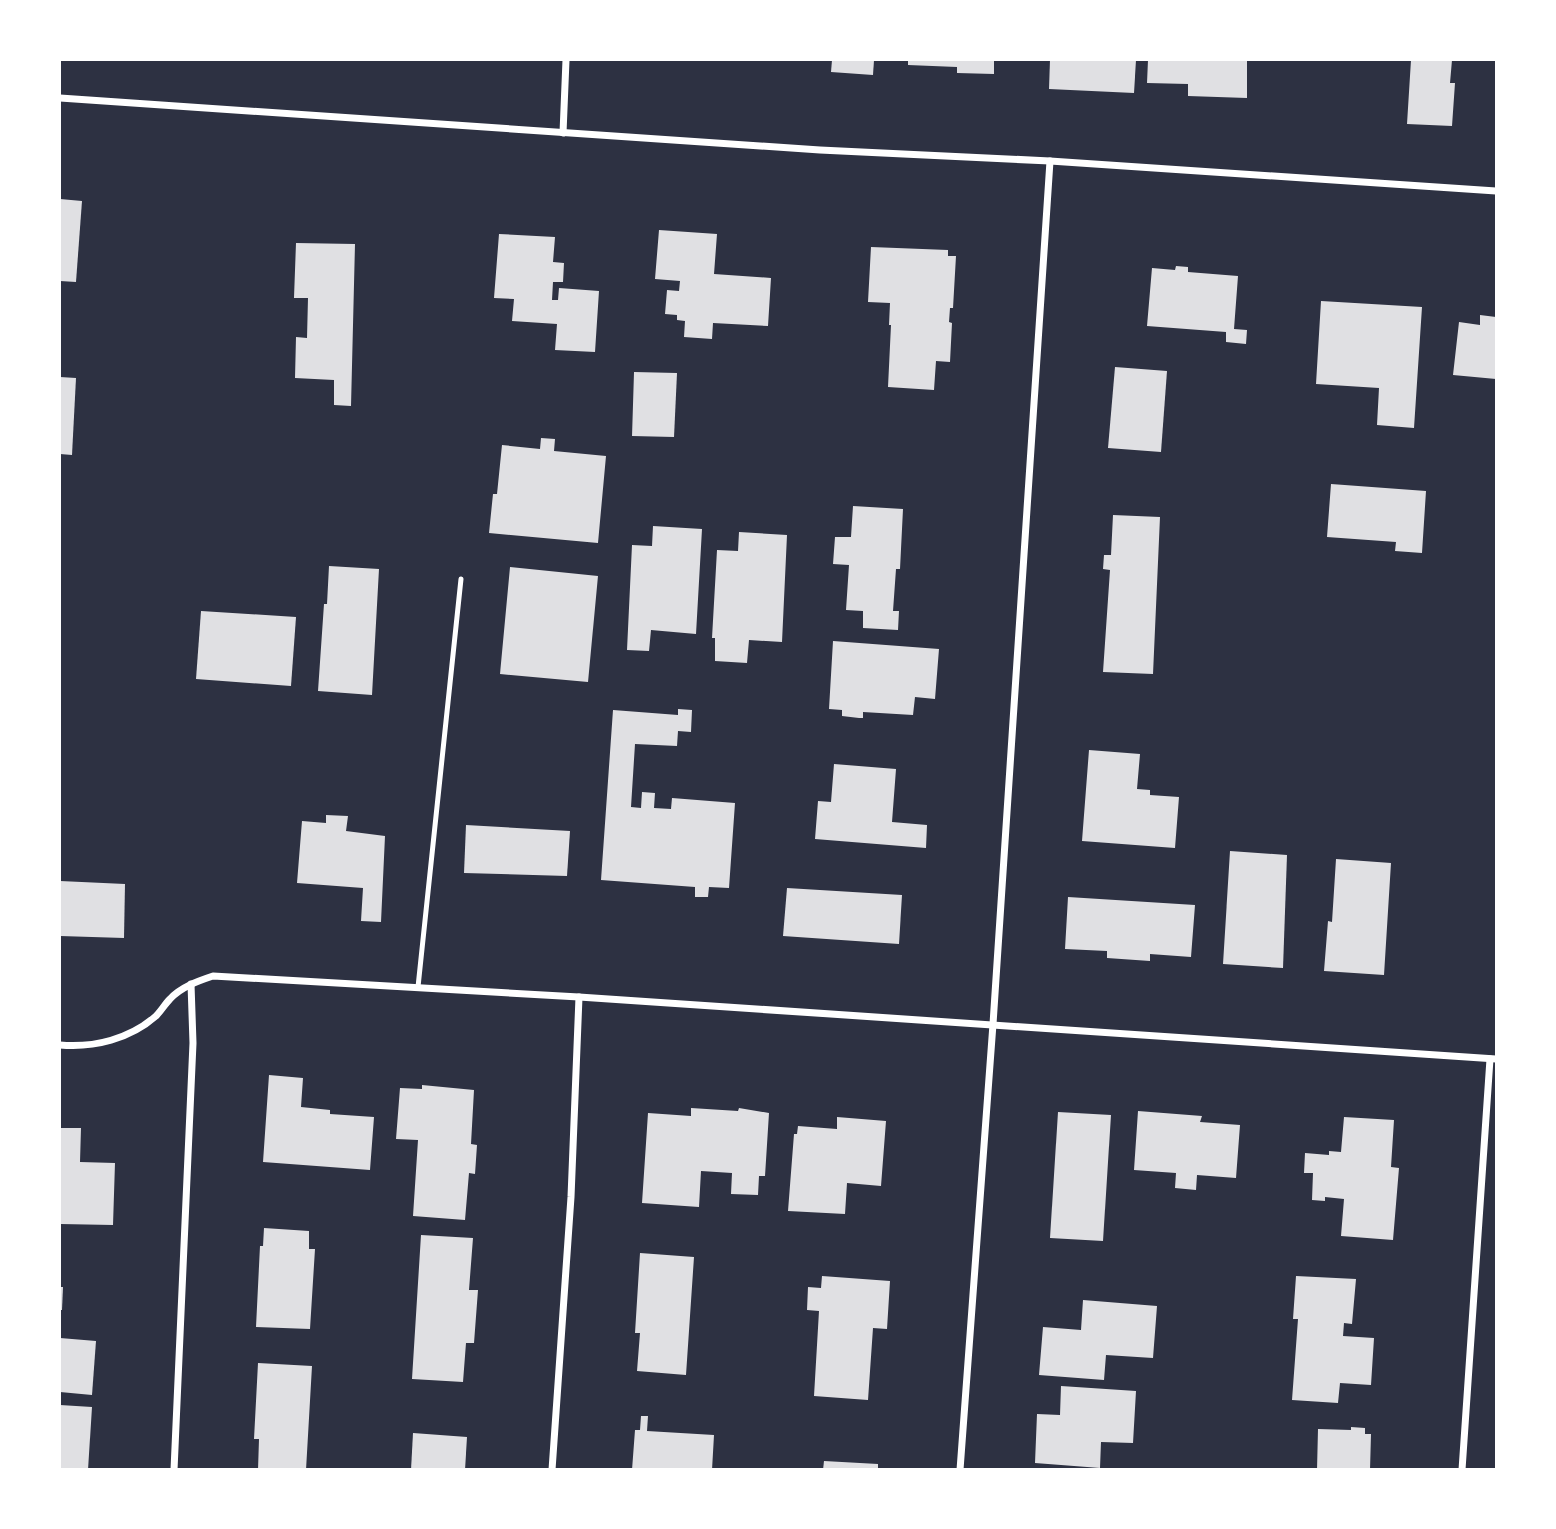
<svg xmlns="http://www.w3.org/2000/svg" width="1556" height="1529" font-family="Poppins,sans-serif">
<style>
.building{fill:#e0e0e3}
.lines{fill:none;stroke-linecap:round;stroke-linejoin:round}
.service{stroke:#fff;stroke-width:5}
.minor{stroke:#fff;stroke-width:7}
</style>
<rect width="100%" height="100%" fill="#2d3142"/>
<g class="building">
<polygon points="832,60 874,60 873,75 831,72"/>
<polygon points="908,60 994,60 994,74 957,73 957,67 908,65"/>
<polygon points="1050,60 1136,60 1134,93 1049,89"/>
<polygon points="1148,60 1247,60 1247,98 1188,96 1188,84 1147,83"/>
<polygon points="1411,60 1452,60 1450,83 1455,83 1452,126 1407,124"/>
<polygon points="60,199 82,201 76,282 60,281"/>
<polygon points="659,230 717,234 714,274 771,278 768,326 713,323 712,339 684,337 685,321 677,320 677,315 665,314 667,290 679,291 680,281 655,279"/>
<polygon points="499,234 555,237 553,262 564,263 563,282 553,282 552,300 558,300 559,288 599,291 595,352 555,350 557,324 512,321 514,299 494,298"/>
<polygon points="296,243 355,244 351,406 334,405 334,380 295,378 296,337 307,338 308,298 294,298"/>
<polygon points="871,247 948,250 948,256 956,256 953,308 950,308 949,322 952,323 950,362 936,361 934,390 888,387 891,325 889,325 890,303 868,302"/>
<polygon points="1176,266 1188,267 1188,272 1238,276 1234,329 1247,330 1246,344 1226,342 1226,332 1147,326 1152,268 1175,270"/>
<polygon points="1321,301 1422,307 1414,428 1377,425 1379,388 1316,384"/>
<polygon points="1480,315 1496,317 1496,379 1453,375 1459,322 1480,325"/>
<polygon points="1115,367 1167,371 1161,452 1108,448"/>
<polygon points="634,372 677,373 674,437 632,436"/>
<polygon points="60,377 76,378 72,455 60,454"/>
<polygon points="541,438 555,439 554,451 606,456 598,543 489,533 493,494 497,494 502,445 540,449"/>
<polygon points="1331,484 1426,491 1422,553 1395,551 1396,542 1327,537"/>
<polygon points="853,506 903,509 900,569 896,569 893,611 899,611 898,630 863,628 863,611 846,610 849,565 833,564 835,537 851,537"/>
<polygon points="1113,515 1160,517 1153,674 1103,672 1110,570 1103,569 1104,555 1111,555"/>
<polygon points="653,526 702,529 696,634 651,630 649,651 627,650 632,545 652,546"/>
<polygon points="739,532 787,535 782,642 749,640 747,663 715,661 715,638 712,638 717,550 738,551"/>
<polygon points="329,566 379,569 372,695 318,691 324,604 327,604"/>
<polygon points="510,567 598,576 588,682 500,674"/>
<polygon points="201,611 296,617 291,686 196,679"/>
<polygon points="833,641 939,649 935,699 915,697 913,715 863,712 863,718 859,718 842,716 842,710 829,709"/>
<polygon points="678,709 692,710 691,732 678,731 677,746 635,744 631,807 641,808 642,792 655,793 654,808 671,809 672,798 735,803 729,888 709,887 708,897 695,897 695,887 601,880 613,710 678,715"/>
<polygon points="1089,750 1140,754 1137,789 1150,790 1150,795 1179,797 1175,848 1082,841"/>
<polygon points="834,764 896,769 892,822 927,825 926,848 815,839 818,801 831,802"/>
<polygon points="326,815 348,816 346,831 385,836 381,922 361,921 363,888 297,883 302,821 326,823"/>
<polygon points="466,825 570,831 567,876 464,873"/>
<polygon points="1230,851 1287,855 1283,968 1223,964"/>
<polygon points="1336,859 1391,863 1384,975 1324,971 1328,921 1332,922"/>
<polygon points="60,881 125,884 124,938 60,936"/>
<polygon points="787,888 902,895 899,944 783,936"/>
<polygon points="1068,897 1195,905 1191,957 1150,954 1150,961 1107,958 1107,951 1065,949"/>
<polygon points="269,1075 303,1078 301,1107 330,1110 330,1114 374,1117 370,1170 263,1162"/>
<polygon points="422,1085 474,1090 471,1144 477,1145 475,1174 469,1173 465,1220 413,1216 418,1140 396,1139 400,1088 422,1089"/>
<polygon points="691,1108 738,1111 739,1108 769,1113 765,1176 759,1176 758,1195 731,1194 732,1173 701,1171 699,1207 642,1203 648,1113 691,1116"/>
<polygon points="1138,1111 1202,1116 1200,1122 1240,1125 1236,1178 1197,1175 1196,1190 1175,1188 1176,1173 1134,1170"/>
<polygon points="1058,1112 1111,1115 1103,1241 1050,1238"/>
<polygon points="837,1117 886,1121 881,1186 847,1183 845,1214 788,1211 794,1134 797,1134 798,1126 837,1129"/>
<polygon points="1344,1117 1394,1120 1391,1167 1399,1168 1393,1240 1341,1236 1344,1199 1325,1197 1325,1201 1312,1200 1313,1173 1304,1173 1305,1153 1329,1155 1329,1151 1341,1152"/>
<polygon points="60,1128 81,1128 80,1162 115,1163 113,1225 60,1224"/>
<polygon points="264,1228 309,1231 309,1249 315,1249 310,1329 256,1327 260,1246 263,1246"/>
<polygon points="421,1235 473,1238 469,1290 478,1290 474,1343 466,1343 463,1382 412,1379"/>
<polygon points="640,1253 694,1257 686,1375 637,1371 640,1333 635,1333"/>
<polygon points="822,1276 890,1281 887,1329 873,1328 868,1400 814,1396 819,1311 807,1310 808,1287 821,1288"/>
<polygon points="1296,1276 1356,1279 1352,1324 1344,1323 1343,1336 1374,1338 1371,1385 1340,1383 1338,1403 1292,1400 1298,1319 1293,1319"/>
<polygon points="60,1287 63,1287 62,1310 60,1310"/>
<polygon points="1083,1300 1157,1306 1153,1358 1106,1355 1104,1380 1039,1375 1043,1327 1081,1330"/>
<polygon points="60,1338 96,1341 92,1395 60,1392"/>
<polygon points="258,1363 312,1366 306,1470 258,1470 259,1439 254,1439"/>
<polygon points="1061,1386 1136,1391 1133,1443 1101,1442 1100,1468 1035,1463 1037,1414 1060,1415"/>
<polygon points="60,1405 92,1407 88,1470 60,1470"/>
<polygon points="641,1416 648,1416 647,1431 714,1435 712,1470 632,1470 635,1430 640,1430"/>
<polygon points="1351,1427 1365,1428 1365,1434 1371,1434 1370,1470 1317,1470 1318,1429 1351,1430"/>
<polygon points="413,1433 467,1437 465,1470 411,1470"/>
<polygon points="824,1461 878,1464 878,1470 823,1470"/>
</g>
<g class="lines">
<polyline class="service" points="418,987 461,579"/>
<g class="minor">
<polyline points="60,98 820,150 1050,161 1496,191"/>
<polyline points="563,133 566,60"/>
<path d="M60,1045C94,1048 130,1039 156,1016C161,1011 165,1004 170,999C181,987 198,981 213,976L579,997L1496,1059"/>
<polyline points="174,1470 193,1043 191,984"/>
<polyline points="552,1470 571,1197 579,997"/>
<polyline points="960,1470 993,1024 1050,161"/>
<polyline points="1462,1470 1490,1059"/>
</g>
</g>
<rect width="1556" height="1529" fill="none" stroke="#ffffff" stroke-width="122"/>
</svg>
